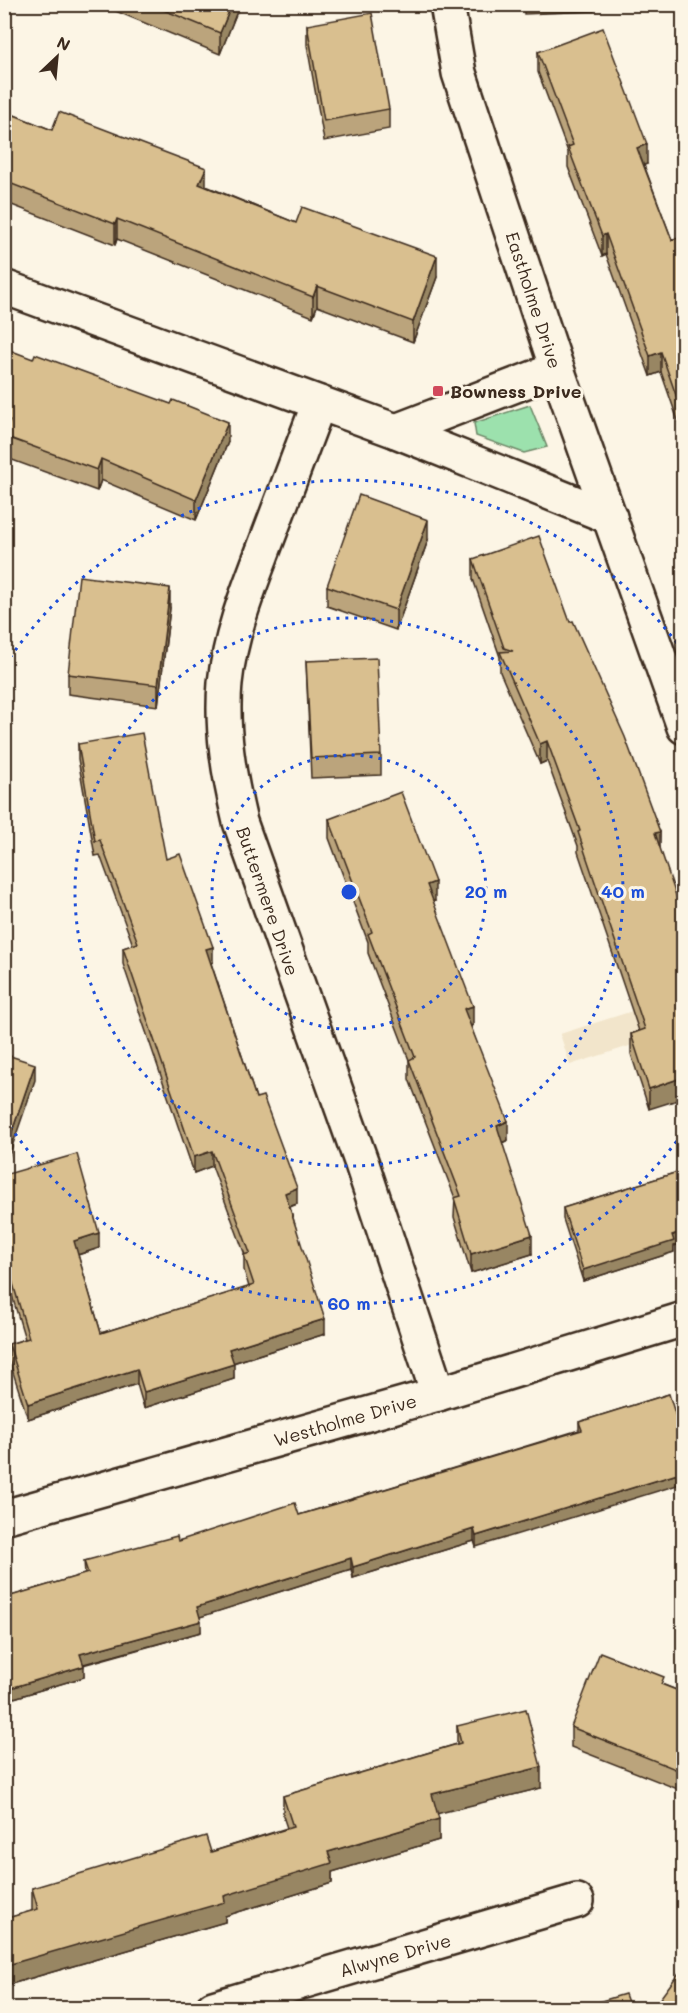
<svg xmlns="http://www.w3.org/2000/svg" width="688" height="2013" font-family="Mali,sans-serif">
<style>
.built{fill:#f2e5cb}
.green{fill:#9ce1ad;stroke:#6c8666;stroke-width:1.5}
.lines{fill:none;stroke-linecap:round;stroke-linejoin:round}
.minor-casing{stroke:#3b2a1e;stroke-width:38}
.minor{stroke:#fcf5e5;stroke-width:33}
.wall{fill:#bba47b;stroke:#3b2a1e;stroke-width:1.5}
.shaded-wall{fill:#988664;stroke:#3b2a1e;stroke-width:1.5}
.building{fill:#d9bf8f;stroke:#3b2a1e;stroke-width:1.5}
.ring{fill:none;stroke:#1d4ed8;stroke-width:3;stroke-dasharray:3 6}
.poi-dot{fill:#d1495b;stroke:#fcf5e5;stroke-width:2}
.labels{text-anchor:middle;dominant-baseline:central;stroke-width:6;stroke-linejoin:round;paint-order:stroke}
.street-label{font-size:18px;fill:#3b2a1e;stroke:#fcf5e5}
.poi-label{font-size:18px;font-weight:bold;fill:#3b2a1e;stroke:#fcf5e5;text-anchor:start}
.centre{fill:#1d4ed8;stroke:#fcf5e5;stroke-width:3}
.ring-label{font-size:18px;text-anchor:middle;font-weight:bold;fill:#1d4ed8;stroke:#fcf5e5;stroke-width:6;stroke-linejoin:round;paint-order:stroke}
</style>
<rect width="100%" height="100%" fill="#fcf5e5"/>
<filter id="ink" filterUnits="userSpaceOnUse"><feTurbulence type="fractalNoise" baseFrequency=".0167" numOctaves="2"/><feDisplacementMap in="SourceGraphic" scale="12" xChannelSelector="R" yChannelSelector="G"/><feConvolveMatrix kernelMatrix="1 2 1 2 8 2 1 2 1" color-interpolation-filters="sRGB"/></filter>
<g filter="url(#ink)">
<polygon class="built" points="683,995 683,1029 570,1065 560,1034"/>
<polygon class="green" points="530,405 547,447 524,453 476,436 474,423"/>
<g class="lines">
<g class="minor-casing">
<g id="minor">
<polyline points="447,4 459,73 557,369 684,727"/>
<polyline points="4,287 396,431 610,517"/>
<path d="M319,403C301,450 284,496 266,543C249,588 230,634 225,683C221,730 229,776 240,822L362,1164L438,1394"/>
<polyline points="396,431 557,369"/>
<polyline points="4,1517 438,1394 684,1319"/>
<polyline points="213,2008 577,1901"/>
</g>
</g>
<use href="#minor" class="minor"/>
</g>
<g class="wall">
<polygon points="92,4 240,4 220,54 106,7 105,10"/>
<polygon points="524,4 594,4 594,11 524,14"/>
<polygon points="307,25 389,109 389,129 324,141 307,45"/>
<polygon points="538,52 647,164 644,165 672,240 684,236 684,438 661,372 650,376 606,254 602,256 568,167 568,152 538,72"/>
<polygon points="4,111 52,130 206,186 296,223 437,277 413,342 317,306 313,317 117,239 115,245 4,202"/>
<polygon points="4,348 228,442 196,520 101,480 97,491 4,457"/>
<polygon points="428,540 396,630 327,606 327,586"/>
<polygon points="473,559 570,622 660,832 649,1109 631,1054 631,1034 639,1031 578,852 578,846 547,761 540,764 500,672 500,657 473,579"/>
<polygon points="170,608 158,706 68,694 68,674"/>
<polygon points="306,661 381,755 381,775 311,778"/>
<polygon points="78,744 166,859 213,962 211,963 256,1098 297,1204 290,1207 325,1334 233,1363 234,1379 144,1408 137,1384 28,1419 9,1360 9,1344 25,1339 4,1269 4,1175 99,1248 78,1255 101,1333 249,1287 244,1270 244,1255 245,1255 212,1166 194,1173 123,964 123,948 133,945 100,855 95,856 78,759"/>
<polygon points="329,819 435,901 433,902 473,1025 471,1026 508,1140 502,1143 532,1254 471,1273 454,1217 455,1198 409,1079 409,1060 368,953 368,942 329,838"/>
<polygon points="684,1170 684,1242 674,1246 674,1252 583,1281 563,1219 563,1208"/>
<polygon points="669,1394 476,1547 474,1541 353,1578 351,1569 199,1617 201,1632 83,1665 84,1677 4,1701 4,1598 85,1574 84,1561 299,1515 579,1430 579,1422"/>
<polygon points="664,1685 684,1693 684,1794 683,1791 571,1747 571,1727"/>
<polygon points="457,1726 541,1788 437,1813 439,1840 332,1872 332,1883 225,1916 225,1922 4,1986 4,1919 32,1911 32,1888 211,1852 287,1828 283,1816 283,1796 457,1744"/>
</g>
<g class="shaded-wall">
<polygon points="232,4 240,4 220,54 220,33"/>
<polygon points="647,144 647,164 637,168 637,148"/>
<polygon points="206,168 206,188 199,184"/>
<polygon points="117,219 117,239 115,245 115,224"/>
<polygon points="606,234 606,254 602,256 602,236"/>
<polygon points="437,256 437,277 413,342 413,322"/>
<polygon points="317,286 317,306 313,317 313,297"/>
<polygon points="661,352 661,372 650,376 650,356"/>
<polygon points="228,422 228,442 196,520 196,500"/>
<polygon points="101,459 101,480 97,491 97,470"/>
<polygon points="428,520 428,540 396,630 396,610"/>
<polygon points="170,588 170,608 158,706 158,685"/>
<polygon points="547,741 547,761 540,764 540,744"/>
<polygon points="660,832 660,852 655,833"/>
<polygon points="435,882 435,901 427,904 427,885"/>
<polygon points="213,947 213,962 206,965 206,949"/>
<polygon points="473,1006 473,1025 464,1028 464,1009"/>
<polygon points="35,1064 35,1080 4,1170 4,1155"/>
<polygon points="684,1077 684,1098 649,1109 649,1089"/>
<polygon points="508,1121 508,1140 497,1145 497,1126"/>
<polygon points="212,1151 212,1166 194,1173 194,1157"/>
<polygon points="297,1188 297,1204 285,1208 285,1193"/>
<polygon points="684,1231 684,1242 674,1246 674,1252 583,1281 583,1270"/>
<polygon points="99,1233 99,1248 74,1256 74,1241"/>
<polygon points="532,1235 532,1254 471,1273 471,1254"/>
<polygon points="325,1319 325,1334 229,1364 229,1349"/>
<polygon points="234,1364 234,1379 144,1408 144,1392"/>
<polygon points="137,1369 137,1384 28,1419 28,1404"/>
<polygon points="684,1472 684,1483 476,1547 476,1536"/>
<polygon points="474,1529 474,1541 353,1578 353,1567"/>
<polygon points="351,1558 351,1569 197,1618 197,1607"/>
<polygon points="201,1621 201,1632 80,1665 80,1654"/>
<polygon points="84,1666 84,1677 4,1701 4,1690"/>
<polygon points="541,1767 541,1788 432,1815 432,1794"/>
<polygon points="439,1819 439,1840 332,1872 332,1883 225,1916 225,1922 4,1986 4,1966 224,1896 328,1852"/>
</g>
<g class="building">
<polygon points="149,4 232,4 220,33"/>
<polygon points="372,13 389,109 324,121 307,25"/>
<polygon points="603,28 647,144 637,148 672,240 684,236 684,418 661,352 650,356 606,234 602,236 568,147 573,145 538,52"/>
<polygon points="4,111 52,130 59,112 206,168 199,184 296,223 302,207 437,256 413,322 317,286 313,297 117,219 115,224 4,181"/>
<polygon points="4,348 33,359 35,354 171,404 173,400 228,422 196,500 101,459 97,470 4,436 10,421 4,419"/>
<polygon points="359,495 428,520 396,610 327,586"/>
<polygon points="539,536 570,622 573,621 625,737 660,832 655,833 684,919 684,1077 649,1089 631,1034 645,1029 578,832 580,831 547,741 540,744 500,652 513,651 504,648 473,559"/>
<polygon points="79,576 170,588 158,685 68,674"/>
<polygon points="377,658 381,755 311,758 306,661"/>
<polygon points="142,733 166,859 180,854 213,947 206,949 256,1098 263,1096 297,1188 285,1193 325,1319 229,1349 234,1364 144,1392 137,1369 28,1404 9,1344 29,1338 4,1253 4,1175 77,1154 99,1233 74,1241 101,1333 254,1285 244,1255 250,1253 212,1151 194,1157 123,948 138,943 100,840 95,841 78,744"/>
<polygon points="401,792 435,882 427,885 473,1006 464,1009 508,1121 497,1126 532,1235 471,1254 454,1198 461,1196 409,1060 415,1057 368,934 372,932 329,819"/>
<polygon points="4,1054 35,1064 4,1155"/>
<polygon points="684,1170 684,1231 672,1235 674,1241 583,1270 563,1208"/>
<polygon points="669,1394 684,1443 684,1472 476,1536 474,1529 353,1567 351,1558 197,1607 201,1621 80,1654 84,1666 4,1690 4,1598 88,1573 84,1561 177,1536 178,1541 295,1503 299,1515 582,1430 579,1422"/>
<polygon points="600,1652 664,1677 661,1684 684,1693 684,1774 683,1772 571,1727"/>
<polygon points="526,1709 541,1767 432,1794 439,1819 328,1852 332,1863 224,1896 225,1902 4,1966 4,1919 38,1909 32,1888 206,1836 211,1852 293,1827 283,1796 461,1743 457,1726"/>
<polygon points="684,1966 684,2008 653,2008"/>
<polygon points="625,1994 630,2008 578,2008"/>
</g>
</g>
<g class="ring">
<circle cx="349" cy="892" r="137"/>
<circle cx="349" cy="892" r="274"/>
<path d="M682 1134A412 412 0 0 1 5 1119M5 665A412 412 0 0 1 682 650"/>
</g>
<rect class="poi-dot" x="432" y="385" width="12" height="12" rx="3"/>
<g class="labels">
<g class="street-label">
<text transform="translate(534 300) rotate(72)">Eastholme Drive</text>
<text transform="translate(268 901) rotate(71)">Buttermere Drive</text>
<text transform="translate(345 1420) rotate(-16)">Westholme Drive</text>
<text transform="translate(395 1955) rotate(-16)">Alwyne Drive</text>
</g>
<g class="poi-label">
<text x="450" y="391">Bowness Drive</text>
</g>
</g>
<circle cx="349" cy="892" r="9" class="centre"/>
<g class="ring-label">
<text x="486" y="898">20 m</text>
<text x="623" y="898">40 m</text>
<text x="349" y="1310">60 m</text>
</g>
<rect width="688" height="2013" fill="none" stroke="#fcf5e5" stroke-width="24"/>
<rect x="12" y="12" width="664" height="1989" fill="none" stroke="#3b2a1e" stroke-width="2" filter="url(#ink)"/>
<g transform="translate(57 57) rotate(26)" stroke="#fcf5e5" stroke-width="4.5" paint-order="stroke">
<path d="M0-4.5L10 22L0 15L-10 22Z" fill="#3b2a1e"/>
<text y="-9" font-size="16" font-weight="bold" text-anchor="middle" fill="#3b2a1e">N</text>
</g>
</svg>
